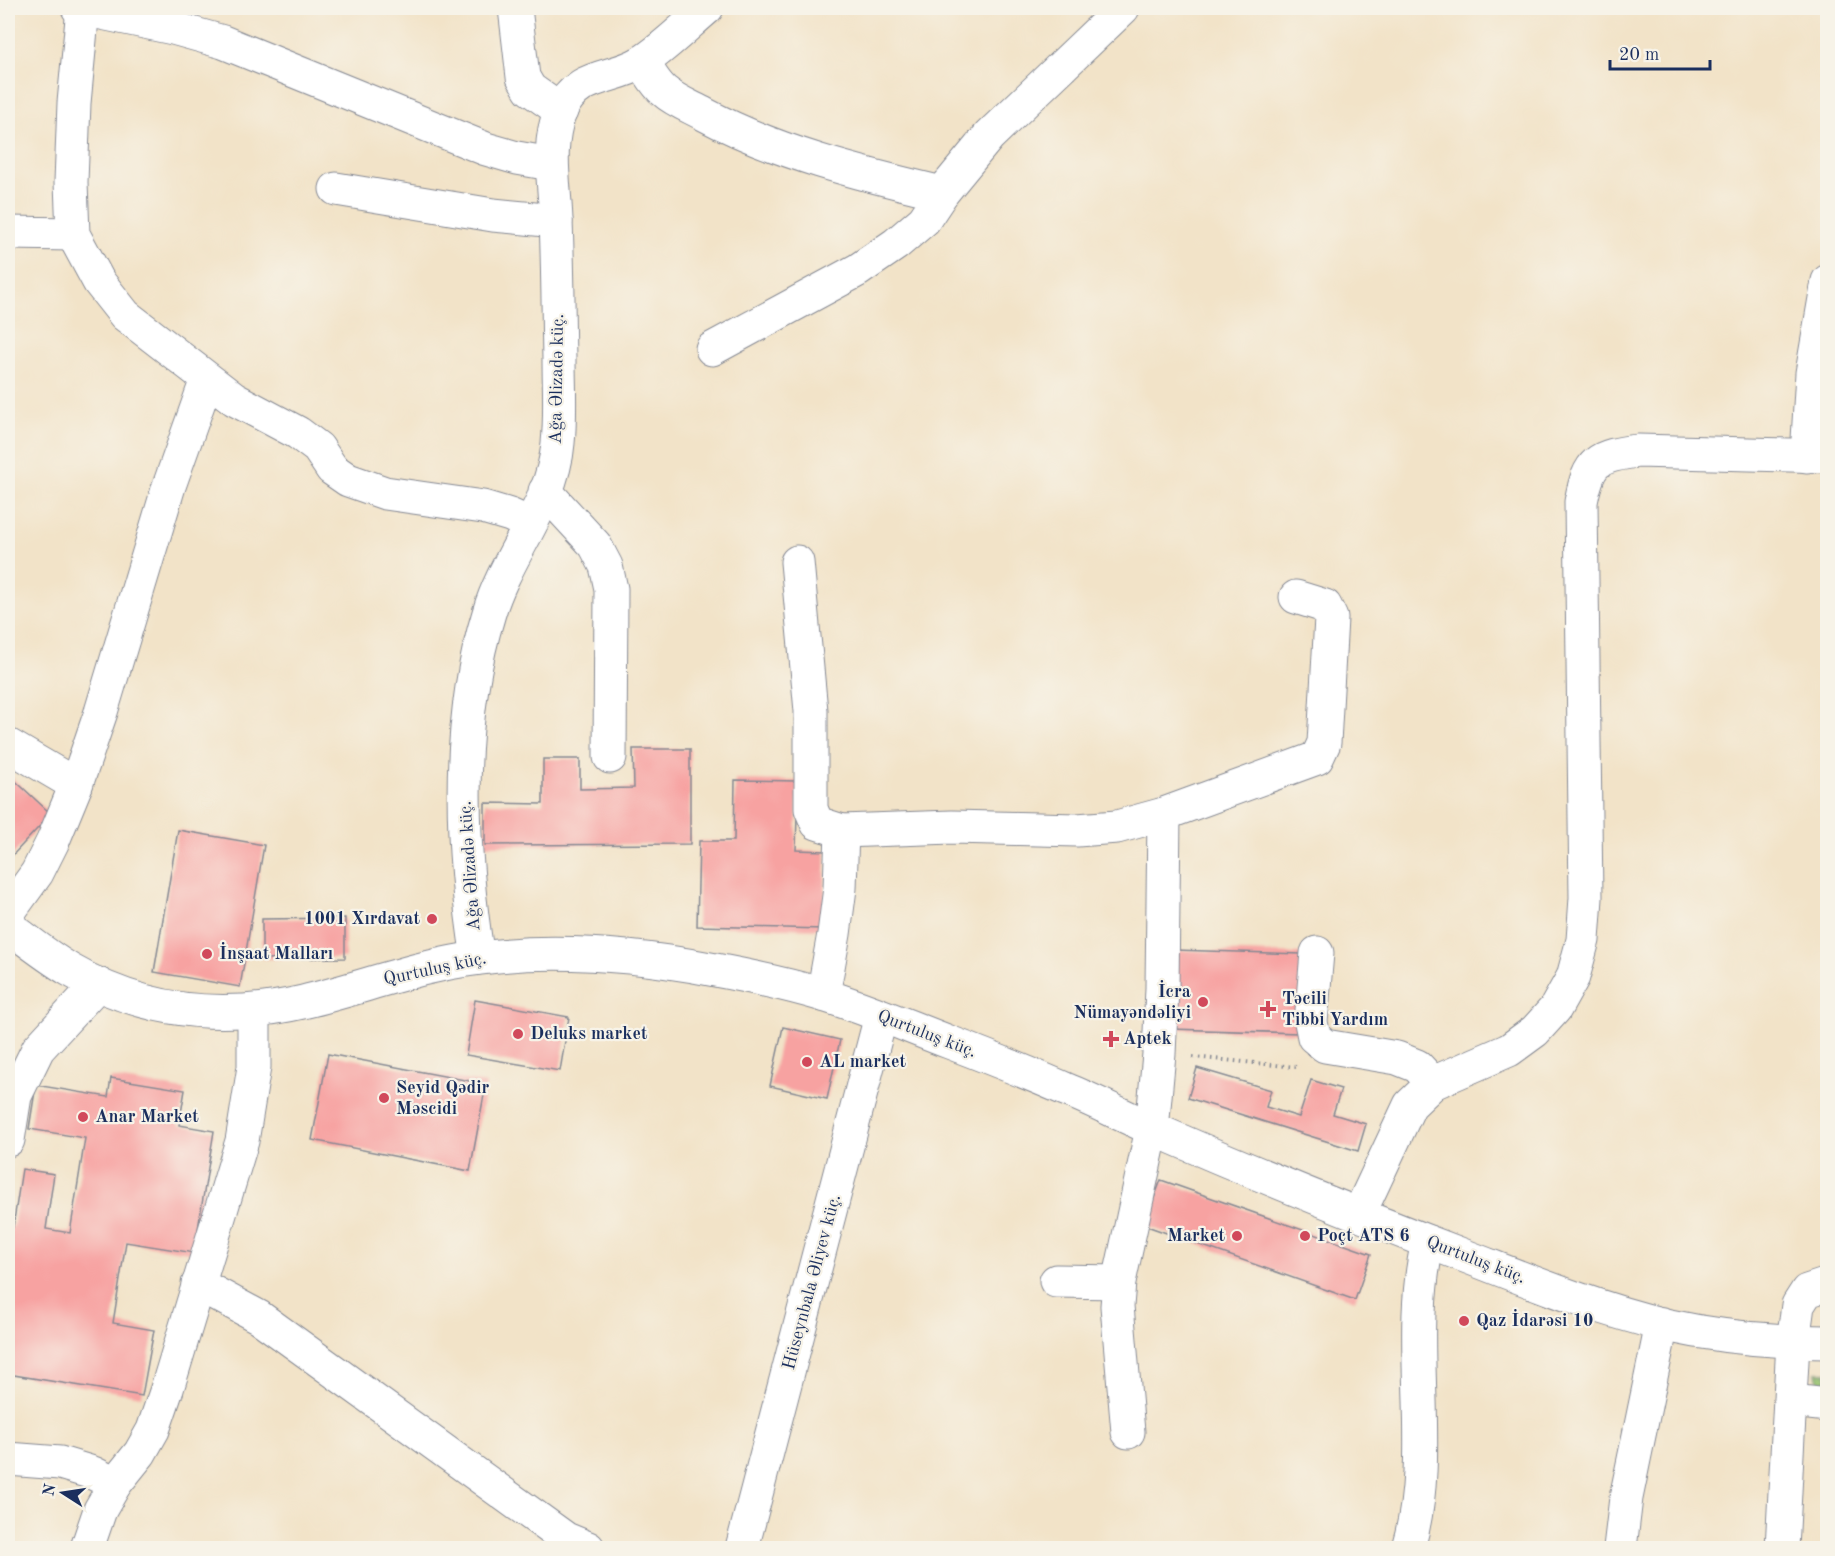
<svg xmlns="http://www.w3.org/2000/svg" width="1835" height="1556" font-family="'Old Standard TT',serif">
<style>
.green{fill:#97c270;stroke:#597867;stroke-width:1.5}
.building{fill:#f7a2a1}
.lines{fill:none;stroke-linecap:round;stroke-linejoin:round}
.minor-casing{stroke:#868993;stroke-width:35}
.major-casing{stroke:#868993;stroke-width:35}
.path{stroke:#868993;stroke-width:4;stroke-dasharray:1.5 4.5;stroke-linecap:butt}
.minor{stroke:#fff;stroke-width:33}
.major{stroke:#fff;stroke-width:33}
.poi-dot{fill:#d1495b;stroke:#f7f3e8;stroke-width:2}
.labels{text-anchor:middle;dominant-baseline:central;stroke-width:4.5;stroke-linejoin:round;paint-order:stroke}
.street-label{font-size:18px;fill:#1b2f5e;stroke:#f7f3e8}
.poi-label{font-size:18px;font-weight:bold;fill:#1b2f5e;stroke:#f7f3e8;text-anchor:start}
</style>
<rect width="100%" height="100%" fill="#f7f3e8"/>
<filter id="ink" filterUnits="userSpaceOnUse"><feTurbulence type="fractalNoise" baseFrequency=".0167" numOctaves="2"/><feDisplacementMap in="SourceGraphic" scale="12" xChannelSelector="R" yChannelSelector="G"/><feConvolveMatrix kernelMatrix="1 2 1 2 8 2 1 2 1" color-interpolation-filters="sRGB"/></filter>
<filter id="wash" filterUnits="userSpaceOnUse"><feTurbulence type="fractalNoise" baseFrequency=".008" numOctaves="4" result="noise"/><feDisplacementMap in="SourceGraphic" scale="24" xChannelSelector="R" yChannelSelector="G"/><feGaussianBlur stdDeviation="1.35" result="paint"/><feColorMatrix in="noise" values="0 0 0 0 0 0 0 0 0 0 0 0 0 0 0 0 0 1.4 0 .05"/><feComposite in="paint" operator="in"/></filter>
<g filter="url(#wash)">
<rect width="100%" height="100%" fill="#f2e3c8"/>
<polygon class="green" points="1817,1372 1827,1372 1827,1386 1819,1386"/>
<g id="blocks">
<g class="building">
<polygon points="633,749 690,749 690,844 485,845 485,803 543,804 543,759 580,759 580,789 634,788"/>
<polygon points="8,774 51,814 10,858 8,856"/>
<polygon points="735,780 798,781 796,850 826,851 824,929 697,926 699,841 734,841"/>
<polygon points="178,830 264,845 240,987 154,972"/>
<polygon points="345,918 345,958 262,959 262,919"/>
<polygon points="1174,950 1301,954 1299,1033 1171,1029"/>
<polygon points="475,1000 569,1017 560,1071 466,1055"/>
<polygon points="783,1027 840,1040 827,1099 770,1086"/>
<polygon points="328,1054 486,1084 470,1171 312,1140"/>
<polygon points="1197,1068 1271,1090 1266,1107 1299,1117 1311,1080 1341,1089 1333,1114 1366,1124 1358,1151 1188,1098"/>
<polygon points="111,1078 185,1090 179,1125 214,1131 194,1253 126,1242 113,1323 154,1330 142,1396 8,1374 8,1227 13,1227 22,1169 54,1174 46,1229 70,1233 85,1138 29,1129 36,1085 108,1097"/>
<polygon points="1161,1180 1371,1254 1355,1300 1144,1225"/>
</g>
</g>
</g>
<g filter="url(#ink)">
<use href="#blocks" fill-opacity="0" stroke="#868993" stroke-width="1.5"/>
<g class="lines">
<g class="minor-casing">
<g id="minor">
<polyline points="78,8 173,28 223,42 486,149 517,158 551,164"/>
<polyline points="83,8 74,103 71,182 73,234 99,282 125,315 234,399 298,433 318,448 332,469 348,480 385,493 483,507 510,515 530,524"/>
<polyline points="515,8 523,77 530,89 561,111"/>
<path d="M642,62C649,71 655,84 664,91C675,101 691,107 704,114C777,153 861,174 942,193"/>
<polyline points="336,189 493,215 556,221"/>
<polyline points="8,233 73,234"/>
<polyline points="712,349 858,270 896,244 924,220 942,193 989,136 1123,8"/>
<polyline points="1807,456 1812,373 1828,281"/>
<polyline points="545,491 595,545 606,566 611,589 610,757"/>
<polyline points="797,562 811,711 811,809 817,823 842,831 840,888 834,934 823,995"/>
<polyline points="8,745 76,785"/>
<polyline points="1164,814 1317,758 1324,743 1331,618 1325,606 1296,597"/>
<polyline points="842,831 952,827 1077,830 1117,827 1164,814 1162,988 1159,1054 1152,1129 1119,1282 1117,1306 1128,1432"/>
<polyline points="8,913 37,873 53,841 76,785 101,712 169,486 207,379"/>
<polyline points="1317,953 1311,1022 1314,1037 1325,1046 1397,1058 1417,1066 1433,1083"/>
<path d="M478,958C460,845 455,723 489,613C506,555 553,505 558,443C561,415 559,386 559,359C558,313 558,267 556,221C555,185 546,147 560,112C577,72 611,81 642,62C663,49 688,24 707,8"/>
<polyline points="8,1140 15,1096 38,1049 98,984"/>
<path d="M1359,1214L1410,1105L1433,1083L1509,1050L1535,1031L1555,1009L1573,977L1583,940L1586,898L1581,502C1589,460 1597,456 1638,451L1828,456"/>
<polyline points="1056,1281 1119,1282"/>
<polyline points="198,1284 259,1317 566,1539 588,1548"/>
<polyline points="1791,1401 1828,1405"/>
<polyline points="8,1459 60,1463 93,1473 115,1484"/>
<polyline points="87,1548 100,1510 115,1484 140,1453 153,1430 167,1389 242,1141 254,1067 254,1011"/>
<polyline points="742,1548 881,1016"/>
<path d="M1408,1548C1437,1450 1404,1342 1428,1242"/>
<polyline points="1620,1548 1626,1498 1662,1324"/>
<polyline points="1782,1548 1793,1342 1798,1305 1807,1291 1828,1284"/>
</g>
</g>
<g class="major-casing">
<path id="major" d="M8,926C28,941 48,957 70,970C144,1013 221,1021 303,1002C362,988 420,965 480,958C556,948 635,955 710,969C748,976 786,984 823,995C866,1008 907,1026 949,1042C988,1057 1027,1072 1065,1089C1095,1101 1123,1116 1153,1129C1256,1174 1360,1216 1465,1256C1530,1281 1597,1309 1665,1325C1719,1337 1773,1342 1828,1342"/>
</g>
<polyline class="path" points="1193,1057 1296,1067"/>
<use href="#minor" class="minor"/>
<use href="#major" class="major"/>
</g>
</g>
<g class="poi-dot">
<circle cx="432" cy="919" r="6"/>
<circle cx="207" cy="954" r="6"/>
<circle cx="1203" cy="1002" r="6"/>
<path d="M1265 1000h6v6h6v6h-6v6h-6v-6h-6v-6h6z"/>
<circle cx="518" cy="1034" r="6"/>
<path d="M1108 1030h6v6h6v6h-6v6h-6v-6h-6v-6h6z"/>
<circle cx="807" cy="1062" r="6"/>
<circle cx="384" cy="1098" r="6"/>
<circle cx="83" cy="1117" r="6"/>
<circle cx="1237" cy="1236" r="6"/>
<circle cx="1305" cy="1236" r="6"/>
<circle cx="1464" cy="1321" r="6"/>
</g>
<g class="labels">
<g class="street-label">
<text transform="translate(557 379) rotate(-89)">Ağa Əlizadə küç.</text>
<text transform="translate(470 866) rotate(-94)">Ağa Əlizadə küç.</text>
<text transform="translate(435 969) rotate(-12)">Qurtuluş küç.</text>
<text transform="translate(927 1034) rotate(21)">Qurtuluş küç.</text>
<text transform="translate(1476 1260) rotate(21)">Qurtuluş küç.</text>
<text transform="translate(812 1282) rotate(-75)">Hüseynbala Əliyev küç.</text>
</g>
<g class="poi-label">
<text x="420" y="919" text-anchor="end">1001 Xırdavat</text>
<text x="219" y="954">İnşaat Malları</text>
<text x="1191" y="992" text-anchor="end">İcra<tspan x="1191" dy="21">Nümayəndəliyi</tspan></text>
<text x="1282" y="999">Təcili<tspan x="1282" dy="21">Tibbi Yardım</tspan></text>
<text x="530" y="1034">Deluks market</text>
<text x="1123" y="1039">Aptek</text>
<text x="819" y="1062">AL market</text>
<text x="396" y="1088">Seyid Qədir<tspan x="396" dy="21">Məscidi</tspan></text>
<text x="95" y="1117">Anar Market</text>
<text x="1225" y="1236" text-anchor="end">Market</text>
<text x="1317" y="1236">Poçt ATS 6</text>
<text x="1476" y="1321">Qaz İdarəsi 10</text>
</g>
</g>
<rect width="1835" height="1556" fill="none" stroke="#f7f3e8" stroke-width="30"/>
<g transform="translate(63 1493) rotate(282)" stroke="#f7f3e8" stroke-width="4.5" paint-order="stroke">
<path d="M0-4.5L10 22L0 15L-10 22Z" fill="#1b2f5e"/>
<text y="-9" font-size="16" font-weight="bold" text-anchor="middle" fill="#1b2f5e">N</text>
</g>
<path d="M1610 60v9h100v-9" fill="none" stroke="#1b2f5e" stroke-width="3"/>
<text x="1619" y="60" font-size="18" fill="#1b2f5e" stroke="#f7f3e8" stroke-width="4.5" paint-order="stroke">20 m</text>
</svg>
